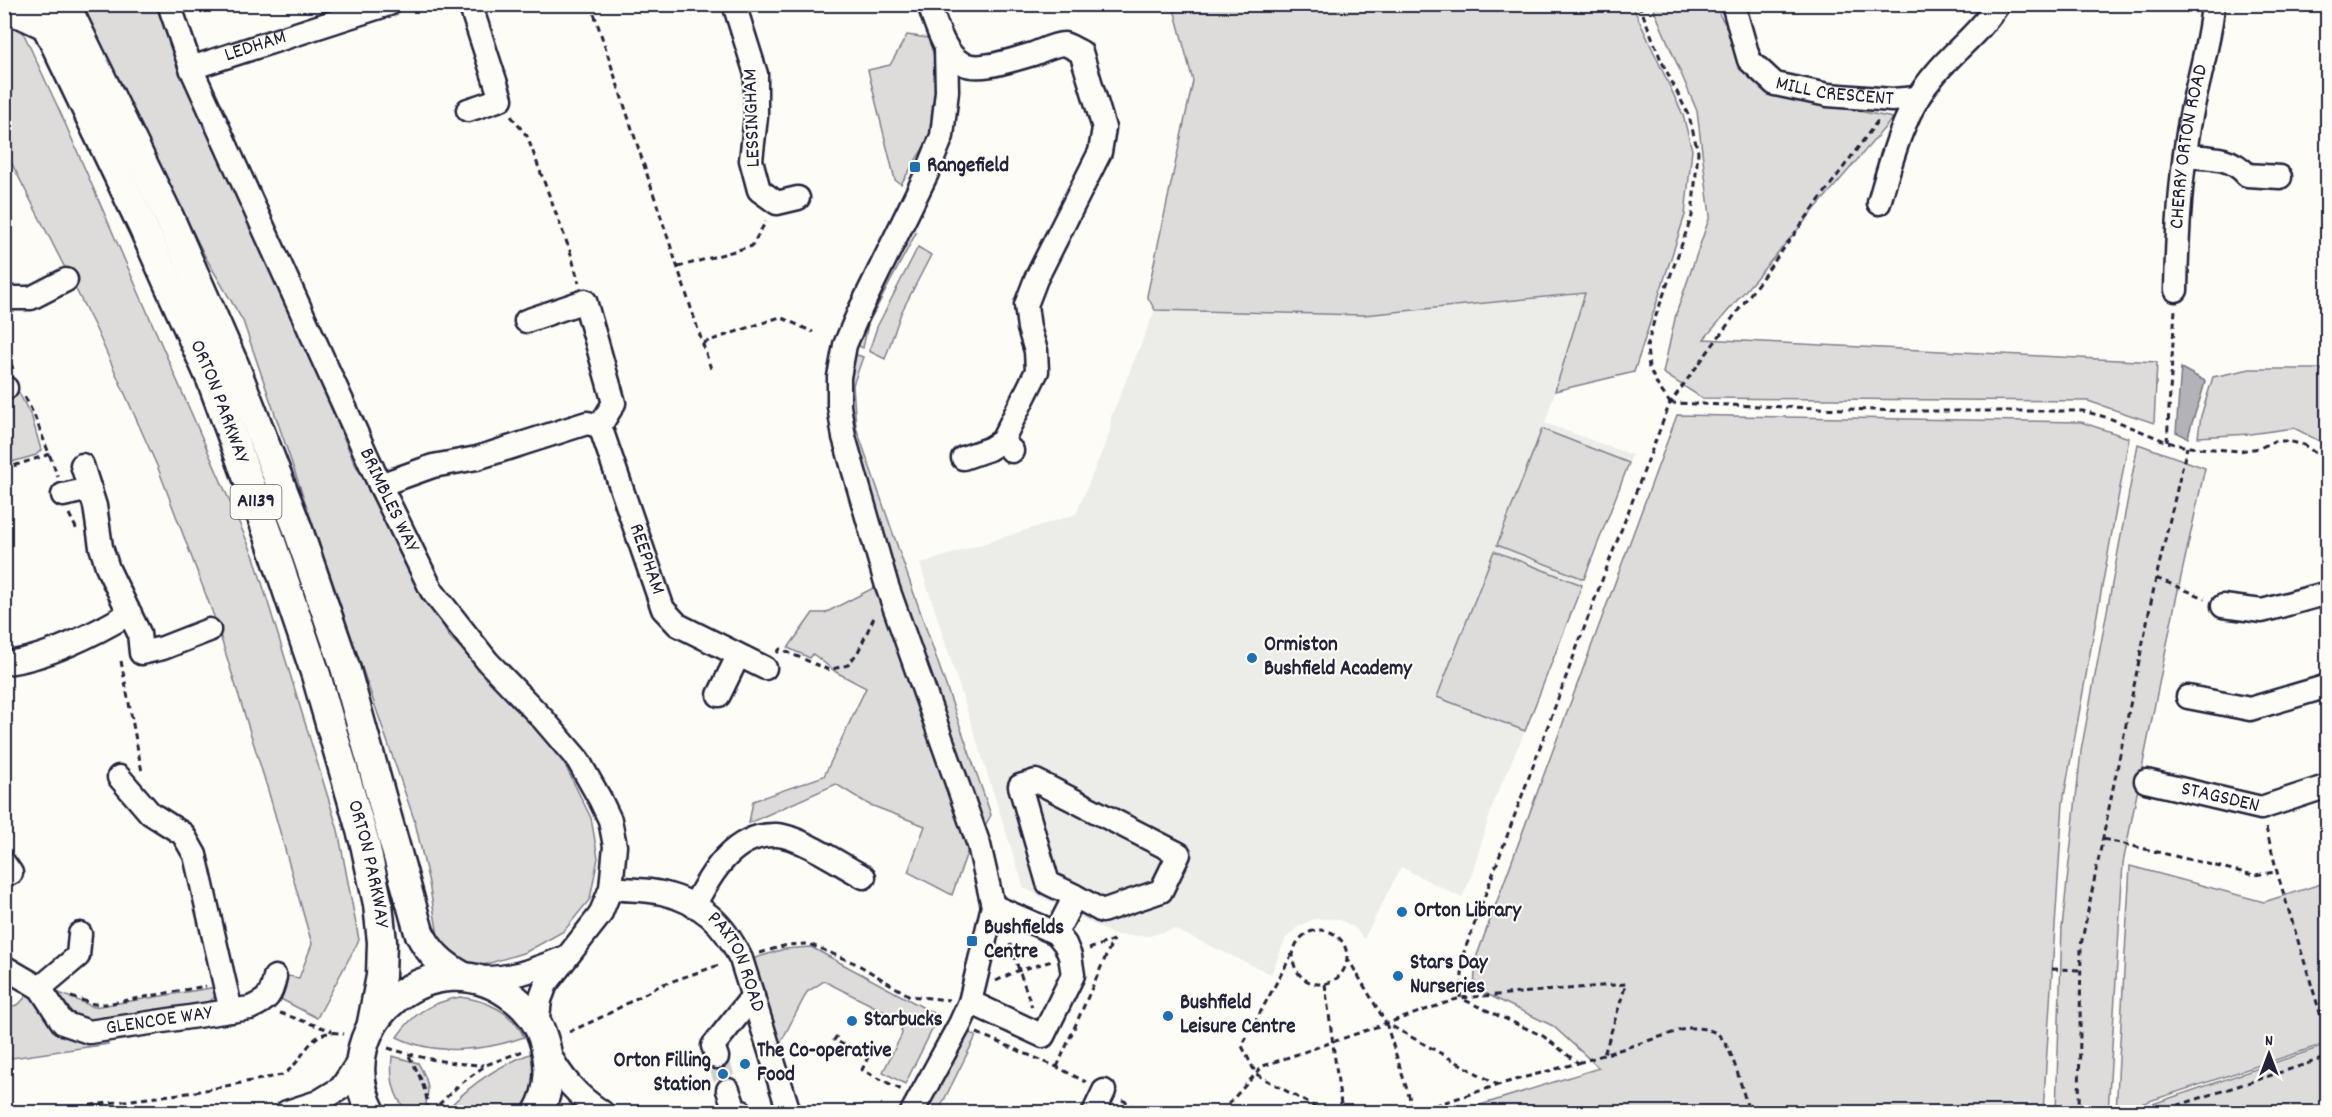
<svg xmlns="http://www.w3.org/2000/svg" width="2332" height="1117" font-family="Dekko,sans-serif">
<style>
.built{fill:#ecece9}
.green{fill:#dddcdb;stroke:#807f8b;stroke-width:1.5}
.water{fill:#b2b2b7;stroke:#787885;stroke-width:1.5}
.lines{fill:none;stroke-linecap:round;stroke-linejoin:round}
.minor-tunnel{stroke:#d1d0d1;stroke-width:22;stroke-dasharray:22 11;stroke-linecap:butt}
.minor-casing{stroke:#22223b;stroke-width:27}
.major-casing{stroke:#22223b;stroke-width:33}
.path{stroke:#22223b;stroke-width:3;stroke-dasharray:6 4.5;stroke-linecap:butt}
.minor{stroke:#fdfcf7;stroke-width:22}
.major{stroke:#fdfcf7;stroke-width:28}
.poi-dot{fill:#1f6fb2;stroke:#fdfcf7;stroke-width:2}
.labels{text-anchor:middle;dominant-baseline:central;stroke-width:4.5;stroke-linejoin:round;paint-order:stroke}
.shield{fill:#fdfcf7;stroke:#646373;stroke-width:1.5}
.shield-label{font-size:20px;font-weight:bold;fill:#22223b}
.street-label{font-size:21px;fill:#22223b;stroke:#fdfcf7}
.poi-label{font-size:21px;font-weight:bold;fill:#22223b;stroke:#fdfcf7;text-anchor:start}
</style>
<rect width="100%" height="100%" fill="#fdfcf7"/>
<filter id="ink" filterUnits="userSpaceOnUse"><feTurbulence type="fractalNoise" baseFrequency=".0167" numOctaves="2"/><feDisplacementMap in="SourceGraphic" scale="12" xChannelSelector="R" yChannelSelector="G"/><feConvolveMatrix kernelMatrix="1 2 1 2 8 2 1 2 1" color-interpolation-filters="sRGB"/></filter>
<g filter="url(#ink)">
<polygon class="built" points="1586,293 1545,423 1632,455 1525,731 1494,801 1471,877 1462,898 1401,867 1364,939 1354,927 1338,919 1314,919 1298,927 1286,938 1271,974 1174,929 1149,936 1114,935 1024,888 920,564 1076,514 1110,432 1111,417 1155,310 1364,315"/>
<g class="green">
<polygon points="80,5 162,5 205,114 354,462 449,636 509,697 562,759 591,818 598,858 590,899 564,931 526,952 471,969 439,941 429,883 415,822 243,321 207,260"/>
<polygon points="1173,5 1632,5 1683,115 1692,150 1685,215 1634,372 1555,391 1585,293 1364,315 1155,310 1147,296 1193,81"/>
<polygon points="1652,5 1717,5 1720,16 1771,93 1893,118 1704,339 2157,362 2154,423 2088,401 1702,398 1663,373 1676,314 1710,216 1697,111"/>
<polygon points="5,24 22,30 61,114 254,557 338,830 359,940 317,1018 277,997 283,975 299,978 312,944 268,790 215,619 158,468 96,329 5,150"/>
<polygon points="907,35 928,38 937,65 932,134 901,184 895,180 868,70 890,65"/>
<polygon points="908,227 916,233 868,324 863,348 852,343"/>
<polygon points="918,247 931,255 901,313 885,359 869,351 877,327"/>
<polygon points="851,353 863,357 853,385 856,427 991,815 981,833 892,580 846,414"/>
<polygon points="2250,369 2321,369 2327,375 2327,445 2294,428 2250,434 2198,437 2201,416 2213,377"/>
<polygon points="16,387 32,418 41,450 36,455 5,464 4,395"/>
<polygon points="1677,415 2081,422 2129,438 2063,802 2043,1112 1458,1112 1599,1068 1553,1026 1474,988 1476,958"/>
<polygon points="1542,429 1629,463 1584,579 1497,545"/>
<polygon points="2138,444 2205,468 2175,604 2123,863 2108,1112 2056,1112 2062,928 2081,751"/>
<polygon points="1494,551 1582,585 1525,731 1437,697"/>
<polygon points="879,585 971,841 952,895 908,872 925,826 868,804 836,784 749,823 753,801 824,776 866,688 836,672 813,654 810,658 788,648 813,613 825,613"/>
<polygon points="2130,866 2264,902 2327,882 2327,1043 2116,1112"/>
<polygon points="811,947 939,1016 905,1084 883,1072 902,1034 900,1022 891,1015 824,981 807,992 780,1044 749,960 784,949"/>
<polygon points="217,987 217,994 206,1006 107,1023 77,1018 54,991 94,1007"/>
<polygon points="31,991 84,1041 108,1041 108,1044 5,1059 6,1009 19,1004"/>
<path d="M460,997C486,1000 513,1012 524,1037C485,1051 435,1056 397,1037C414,1012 431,1003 460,997Z"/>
<polygon points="964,1030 976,1036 938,1112 923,1112"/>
<polygon points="2327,1045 2327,1112 2129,1112"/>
<path d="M532,1053C537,1073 534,1097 520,1112H445C469,1085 497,1066 532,1053Z"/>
<path d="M392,1056L418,1063C430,1083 430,1090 424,1112H407C393,1095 390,1079 392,1056Z"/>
</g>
<path class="water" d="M2181,368L2205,381C2201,401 2192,418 2188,438L2176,432Z"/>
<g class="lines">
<polyline class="minor-tunnel" points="717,1057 728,1090"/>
<g class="minor-casing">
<g id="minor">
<path id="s1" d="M169,4L191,68L380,485L432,591L488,662L543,719L578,760L600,799L610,820L615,846L611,888L600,915L546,984L540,1000L538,1017L542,1033"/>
<polyline points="734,4 756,74 756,117 751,160 759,190 777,203 798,198"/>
<path d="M929,4C952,76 963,75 1033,54C1041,51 1055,44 1064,44C1069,45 1076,50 1081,52L1104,128L1100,152L1036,279L1026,305L1029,328L1036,351L1037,371L1002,441"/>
<path id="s2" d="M1733,4L1749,60L1775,84L1828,95L1892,100L1917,98"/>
<polyline points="4,14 21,17 49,30"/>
<path id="s3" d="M191,68L389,4"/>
<polyline points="468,110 501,99 470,4"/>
<path d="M2185,156C2208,158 2230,155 2247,175L2280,177"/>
<path d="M1879,203C1892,157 1904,109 1936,73C1954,51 1984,28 1998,4"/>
<path id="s4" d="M2176,290C2177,233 2180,177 2190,121C2197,82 2210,44 2213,4"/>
<polyline points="4,298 31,298 66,280"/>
<polyline points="4,388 6,388"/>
<path id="s5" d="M600,426L663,609L678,625L765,668"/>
<polyline points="963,458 989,449 1002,441 1012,451"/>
<polyline points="82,465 95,506 101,547 108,569 139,633 141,653 163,648 209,630"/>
<polyline points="380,485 433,466 477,458 587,423 600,426 614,403 585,301 526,321"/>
<polyline points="63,495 90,489"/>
<polyline points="2223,606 2262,611 2328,593"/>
<path d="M4,663C43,660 97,633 130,613"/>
<polyline points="719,695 738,656"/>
<polyline points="2188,697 2250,709 2328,686"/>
<polyline points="119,777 150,813 183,834 195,855 231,1011"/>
<path id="s6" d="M2146,781L2261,808L2328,786"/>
<polyline points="4,863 11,873"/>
<path id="s7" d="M611,888C628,890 646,889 662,893C702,903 724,923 741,959L789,1112"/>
<path d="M694,906C711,873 734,833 777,835C799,836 843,866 864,877"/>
<polyline points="1056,933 1075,896 1102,911 1161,891 1179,854 1036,781 1020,786 1048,883 1075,896"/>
<path id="s8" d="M4,967L40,988L63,1023L89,1032L250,1008C268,1000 271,996 275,977"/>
<path d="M477,978C513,979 533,970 566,957"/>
<polyline points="40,988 78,956 80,934"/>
<polyline points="970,1002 1043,1036 1073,975 1070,956 1065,944 1056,933 993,906"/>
<path d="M547,1050C561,1077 577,1096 602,1112"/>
<polyline points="717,1057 713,1046 753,996"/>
<polyline points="728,1090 735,1110 742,1112"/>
<polyline points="287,1112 318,1102 341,1088 361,1058"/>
<polyline points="912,1112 960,1024 970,1002 993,906 979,845 887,586 844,437 839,406 839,377 845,345 859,312 927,173 942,136 947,91 946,49"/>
<polyline points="1094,1112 1104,1091"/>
</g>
</g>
<g class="major-casing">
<g id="major">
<path id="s9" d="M36,4L143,227L211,379L269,536L316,675L365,844L378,904L382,942L381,976L371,1028"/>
<path d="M65,4L169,217L235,367L297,527L345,667L419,932C429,953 442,965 462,976"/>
<path d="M371,1112C325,1023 436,935 514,998C527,1008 538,1022 543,1038C551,1062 551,1090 538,1112"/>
</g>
</g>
<g class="path">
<polyline points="591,4 711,369"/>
<polyline points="1639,4 1661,60 1689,116 1698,152 1692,216 1654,321 1647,347 1649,368 1658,386 1670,403"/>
<polyline points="511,116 527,136 570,251 579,283"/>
<polyline points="678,267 752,246 766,221"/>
<polyline points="703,343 780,317 813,332"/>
<polyline points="4,345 13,369"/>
<polyline points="25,397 35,417 58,477"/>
<polyline points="1670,403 1904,411 2083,411 2109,418 2167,442 2187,447 2239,451 2260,448 2274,441 2288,441 2304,445 2328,462"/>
<polyline points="2167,442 2175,309"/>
<polyline points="4,469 50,454"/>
<polyline points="69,514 77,530"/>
<polyline points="2156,578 2205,598"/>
<polyline points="777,653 780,649 829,670 848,665 858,652 875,615"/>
<polyline points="121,661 142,772"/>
<polyline points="2266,828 2277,872 2328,1039"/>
<polyline points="2103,839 2254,875 2276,872"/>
<circle cx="1320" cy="957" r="27"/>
<polyline points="1010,944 1032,1007"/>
<polyline points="1089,949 1113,940"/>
<polyline points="760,953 787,945 809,944 857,964 910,996 949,1000"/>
<polyline points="1292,954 1242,1046 1256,1074 1324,1112"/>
<polyline points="1347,957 1386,1023 1498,1085"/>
<polyline points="2052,969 2081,970"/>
<polyline points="996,981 1017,971 1052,961"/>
<polyline points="1325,984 1342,1112"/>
<polyline points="71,997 94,1004 106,1004 206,986"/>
<polyline points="1460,998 1464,952 1599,588 1670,403 1879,119"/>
<polyline points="280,1013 332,1031"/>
<polyline points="1386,1023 1414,1112"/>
<polyline points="569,1032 604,1016 661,985 722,964"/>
<polyline points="977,1033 1057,1067 1086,1082"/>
<polyline points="837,1036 834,1040 868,1057 862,1070 902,1090"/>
<path d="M388,1048C420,1058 450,1064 484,1065"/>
<path d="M409,1056C419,1073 428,1093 428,1112"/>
<path d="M1578,1063L1688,1028C1698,1028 1707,1028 1716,1033C1732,1042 1743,1094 1749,1112"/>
<polyline points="1057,1067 1113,940"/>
<polyline points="1122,1100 1146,1112"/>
<path d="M38,1112L195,1092L282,1075C308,1060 307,1025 344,1034"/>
<polyline points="431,1112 459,1085 486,1065 523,1051"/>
<polyline points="1221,1112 1263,1066 1460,998 1626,984 1604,1055"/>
<polyline points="1415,1112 1504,1083 1578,1063 1543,1036 1462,999"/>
<polyline points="2079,1112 2081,945 2156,578 2187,447"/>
<polyline points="2157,1112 2328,1057"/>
</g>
<use href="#minor" class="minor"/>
<use href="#major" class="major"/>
</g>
</g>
<g class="poi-dot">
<rect x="909" y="161" width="12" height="12" rx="3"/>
<circle cx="1252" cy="658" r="6"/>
<circle cx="1402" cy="912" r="6"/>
<rect x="966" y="935" width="12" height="12" rx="3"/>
<circle cx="1398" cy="976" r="6"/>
<circle cx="1168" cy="1016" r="6"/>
<circle cx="852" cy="1021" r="6"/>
<circle cx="745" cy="1064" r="6"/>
<circle cx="723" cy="1074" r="6"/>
</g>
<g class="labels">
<rect class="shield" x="230.5" y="485" width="51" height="34" rx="4.5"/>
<g class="shield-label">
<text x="256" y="502">A1139</text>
</g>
<g class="street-label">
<text stroke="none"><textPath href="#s3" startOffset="68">LEDHAM</textPath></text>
<text stroke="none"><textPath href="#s2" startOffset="154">MILL CRESCENT</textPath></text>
<text transform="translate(753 118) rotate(-92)">LESSINGHAM</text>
<text stroke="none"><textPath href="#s4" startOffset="144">CHERRY ORTON ROAD</textPath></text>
<text stroke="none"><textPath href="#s9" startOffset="438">ORTON PARKWAY</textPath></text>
<text stroke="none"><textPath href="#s1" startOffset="543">BRIMBLES WAY</textPath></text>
<text stroke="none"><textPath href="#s5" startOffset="141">REEPHAM</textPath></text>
<text stroke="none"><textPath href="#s6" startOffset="76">STAGSDEN</textPath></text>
<text stroke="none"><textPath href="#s9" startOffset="924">ORTON PARKWAY</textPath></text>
<text stroke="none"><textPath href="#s7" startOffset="159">PAXTON ROAD</textPath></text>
<text stroke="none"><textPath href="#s8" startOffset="182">GLENCOE WAY</textPath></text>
</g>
<g class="poi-label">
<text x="927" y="167">Rangefield</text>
<text x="1264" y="646">Ormiston<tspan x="1264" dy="24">Bushfield Academy</tspan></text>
<text x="1414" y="912">Orton Library</text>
<text x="984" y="929">Bushfields<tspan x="984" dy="24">Centre</tspan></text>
<text x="1410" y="964">Stars Day<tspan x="1410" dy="24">Nurseries</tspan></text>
<text x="1180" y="1004">Bushfield<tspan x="1180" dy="24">Leisure Centre</tspan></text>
<text x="864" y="1021">Starbucks</text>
<text x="757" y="1052">The Co-operative<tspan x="757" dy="24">Food</tspan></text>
<text x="711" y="1062" text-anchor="end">Orton Filling<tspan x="711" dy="24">Station</tspan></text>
</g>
</g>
<rect width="2332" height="1117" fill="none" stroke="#fdfcf7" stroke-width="24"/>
<rect x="12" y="12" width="2308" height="1093" fill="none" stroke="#22223b" stroke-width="2" filter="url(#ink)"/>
<g transform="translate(2269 1054)" stroke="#fdfcf7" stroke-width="4.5" paint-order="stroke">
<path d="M0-4.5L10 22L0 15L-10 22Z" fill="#22223b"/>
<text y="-9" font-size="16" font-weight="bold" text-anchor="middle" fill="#22223b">N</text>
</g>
</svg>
